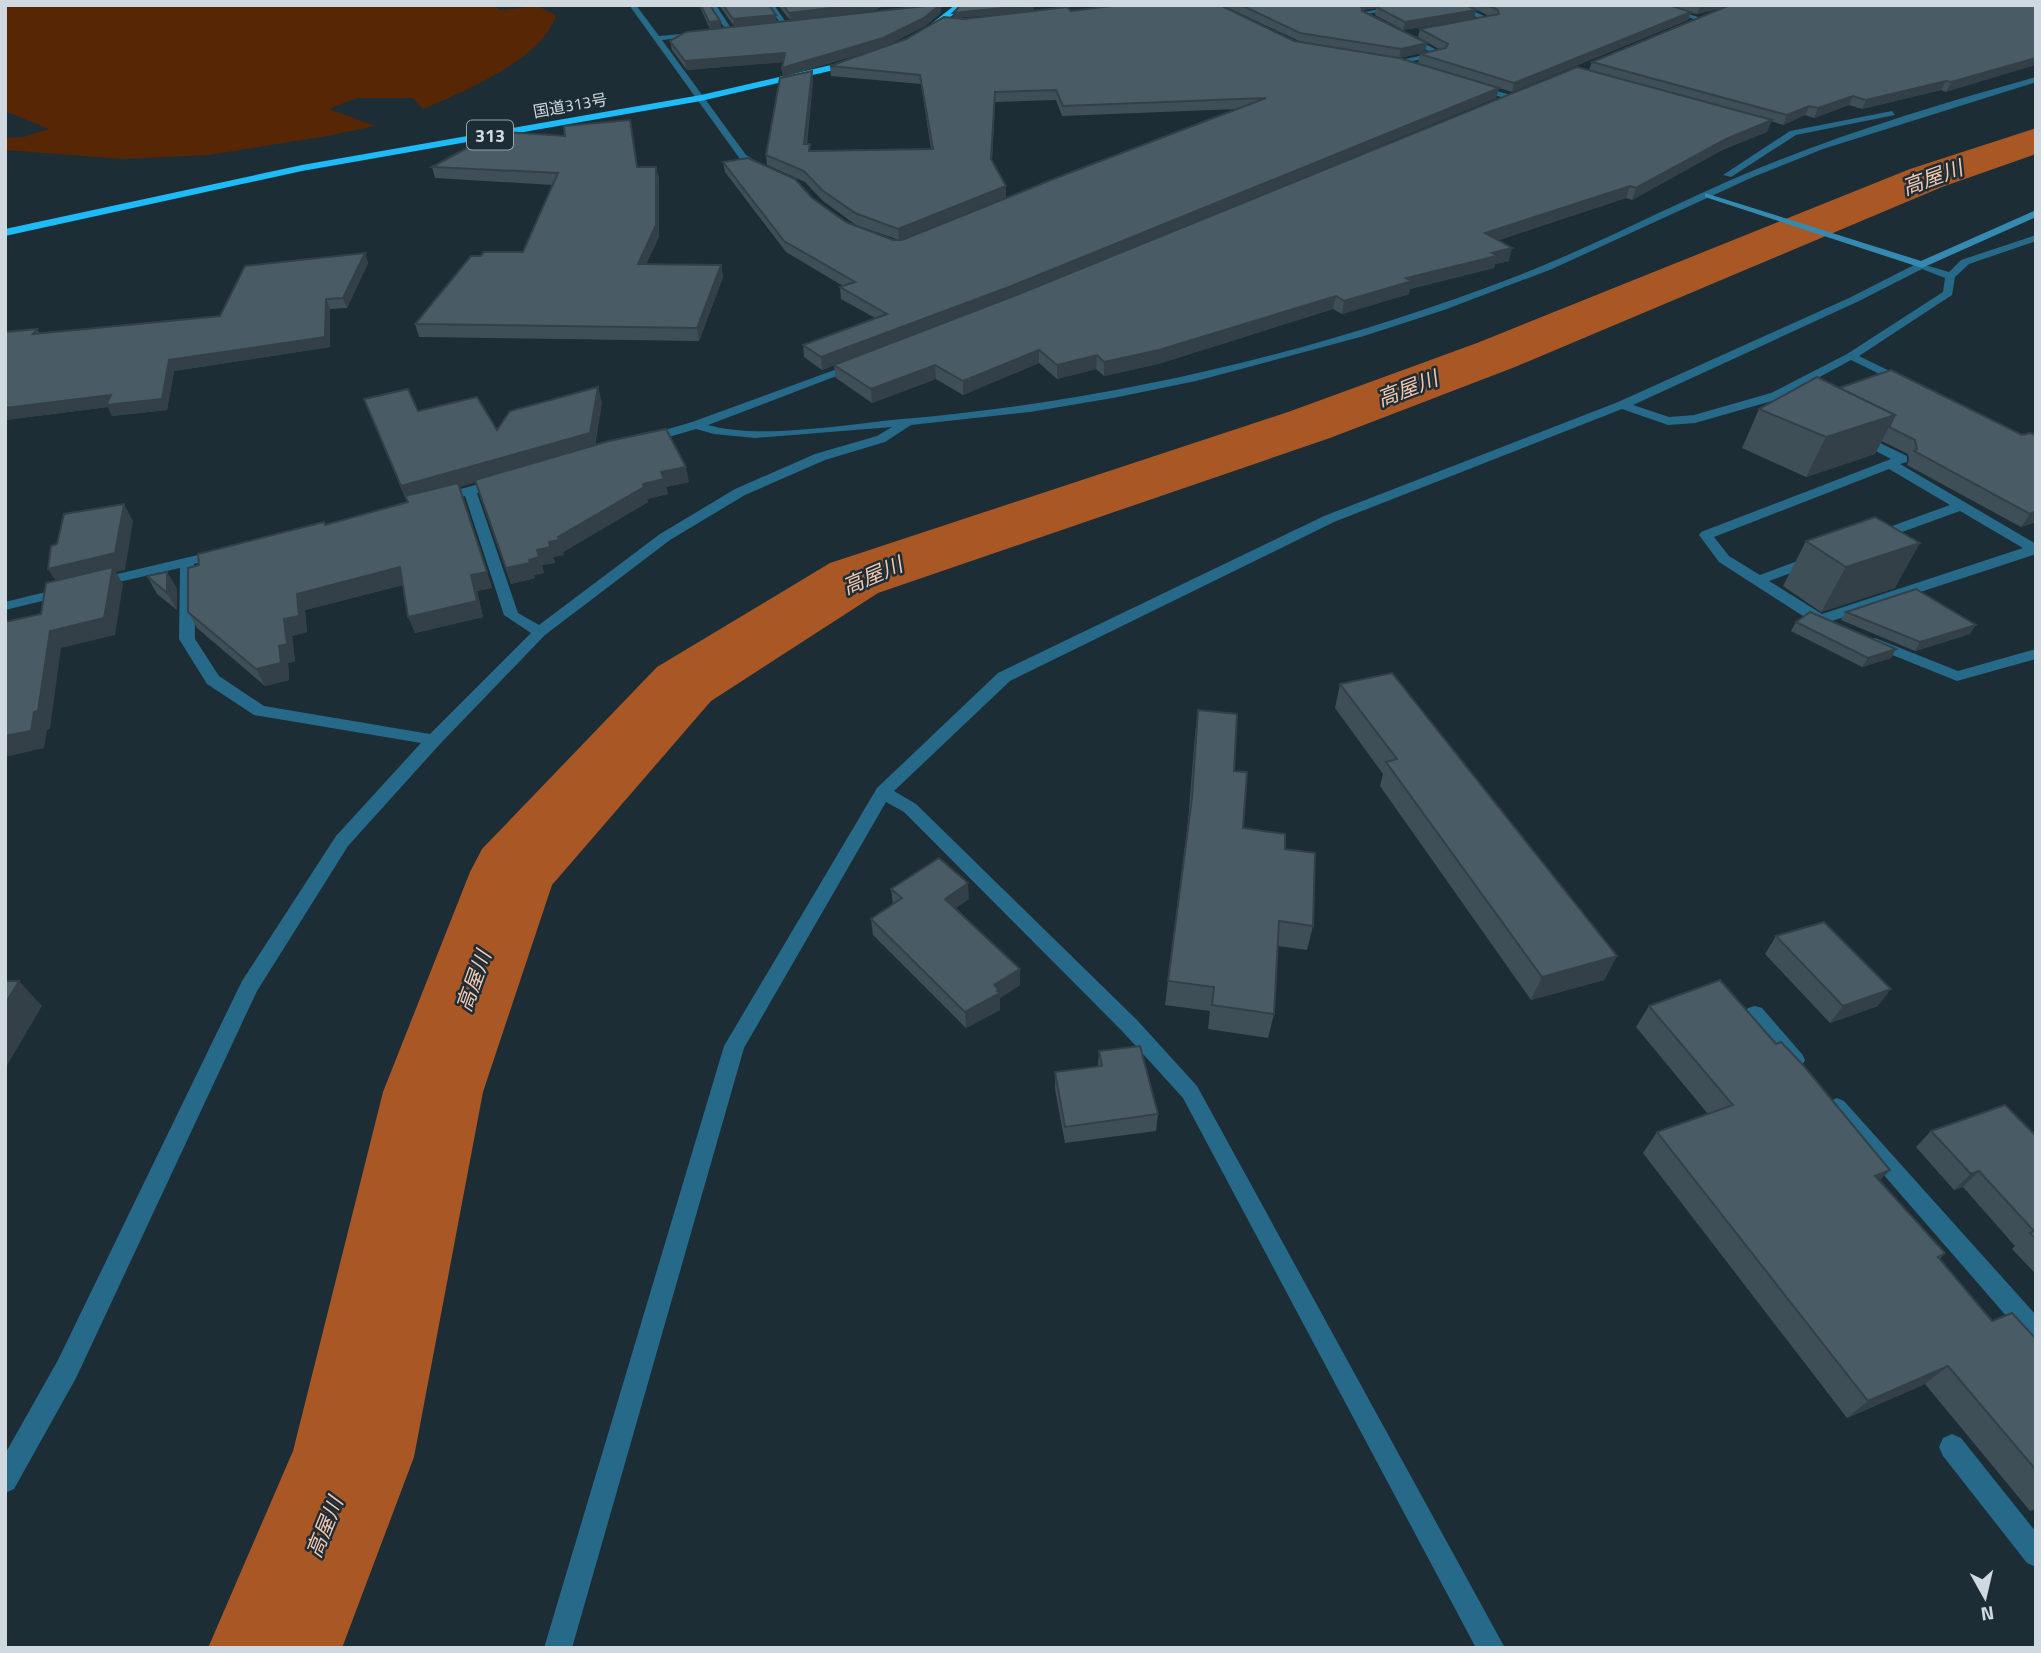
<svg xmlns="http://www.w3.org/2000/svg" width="2041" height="1653" font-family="'Titillium Web','Noto Sans JP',sans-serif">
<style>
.green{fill:#562605}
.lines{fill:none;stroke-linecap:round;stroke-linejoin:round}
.river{fill:#a85725;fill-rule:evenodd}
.street{fill:#266988;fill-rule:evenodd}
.secondary{fill:#358ab1;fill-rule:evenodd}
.highway{fill:#1dbbf8;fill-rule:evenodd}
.wall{fill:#3f4f57;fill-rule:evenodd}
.shaded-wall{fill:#334047}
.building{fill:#495c65;stroke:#334047;stroke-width:2}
.labels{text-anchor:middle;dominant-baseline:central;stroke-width:5;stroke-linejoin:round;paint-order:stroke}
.far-street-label{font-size:16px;fill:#cfd9df;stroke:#1c2d36}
.shield{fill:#1c2d36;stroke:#99a5ac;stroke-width:2}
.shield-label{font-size:18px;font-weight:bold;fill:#cfd9df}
.water-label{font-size:21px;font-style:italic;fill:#f6c8b0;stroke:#1c2d36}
</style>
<rect width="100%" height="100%" fill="#1c2d36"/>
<path class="green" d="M5,5H494L500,10L538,6L556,15C544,59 462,92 423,109L413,98H357L329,109L375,126L327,136L209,155L123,159L5,150V138L23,137L49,129L5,111Z"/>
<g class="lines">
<polygon class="river" points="2036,128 2036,154 1942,187 1515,367 1330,438 878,593 711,701 552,885 483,1092 414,1457 342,1648 208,1648 293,1451 383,1092 470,872 482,849 657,667 830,563 1288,412 1477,343 1910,169"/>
<g class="street">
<polygon points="629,5 636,5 659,36 704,32 701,36 662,40 746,155 768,168 768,172 762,172 740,159"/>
<polygon points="709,5 716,5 734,33 728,33"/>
<polygon points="767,5 774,5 790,28 784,28"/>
<polygon points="1401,5 1419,5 1367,14 1381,21 1378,25 1362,17 1359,13"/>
<polygon points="1450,5 1460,5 1495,21 1475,25 1475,21 1483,20"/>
<polygon points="1647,5 1659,5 1708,20 1704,22"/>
<polygon points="1403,35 1409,35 1444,54 1396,65 1396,61 1433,53 1403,39"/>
<path d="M2036,77V82L1823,149L1753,177L1552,269L1444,310L1364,336L1196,381L1113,398L1030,412L911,425L885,442L825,460L745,495L670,540L545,635L440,744L348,846L257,991L76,1378L14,1489L5,1493V1454L58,1360L242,981L336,836L421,743L254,715L207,684L179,639L180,568L97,587L92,586L90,583L92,580L219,550L224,551V557L194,564L195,639L219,676L264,706L430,734L531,633L504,615L465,496L440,503L433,499L435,496L501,478L506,479V485L477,493L518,613L539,625L660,534L735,489L815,454L877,436L892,427L755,438L714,434L696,429L645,444L639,440L641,437L692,422L856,362L860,363V367L708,425C760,440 847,424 902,419C1112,401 1320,352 1517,276C1597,245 1673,204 1752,171C1844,133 1940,104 2036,77Z"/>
<polygon points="1475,85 1515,96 1516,98 1512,100 1472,89"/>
<polygon points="1892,111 1895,115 1796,135 1731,177 1723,175 1790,131"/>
<path d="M2036,235V241L1969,264L1955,277L1952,295L1859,356L1908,380V384H1900L1851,360L1779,399L1695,423L1668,425L1622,409L1334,522L1010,681L894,791L916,804L1137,1020L1197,1086L1505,1648H1476L1183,1098L1123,1032L904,812L886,802L744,1048L572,1648H544L724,1046L877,788L998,673L1324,516L1618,402L1849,298L1918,263L1949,272L1961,260ZM1922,269L1945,278L1943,292L1847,354L1771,393L1694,415L1669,417L1633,405L1857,302Z"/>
<path d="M1857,432L1907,456V462L1900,464L2036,544V554L1832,621L1831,626L1826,628L1814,623L1719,562L1699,535L1701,532L1891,459L1853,439L1851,436ZM1889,469L1950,505L1870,534V540H1880L1960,511L2023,548L1822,614L1769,581L1818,563V557H1808L1760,575L1729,556L1714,537Z"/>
<polygon points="66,587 71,588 73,591 71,594 5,610 5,602"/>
<polygon points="1875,638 1958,671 2036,649 2036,659 1957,681 1870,646 1867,643 1870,640"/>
<polygon points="1755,1006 1762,1008 1802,1054 1805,1060 1802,1066 1795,1069 1788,1066 1748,1020 1745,1014 1748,1008"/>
<polygon points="1837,1098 1844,1101 2036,1315 2036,1345 2028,1341 1830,1113 1826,1107 1830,1101"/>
<polygon points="1952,1434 1961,1438 2036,1532 2036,1567 2027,1563 1943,1456 1939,1447 1943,1438"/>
</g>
<polygon class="secondary" points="1705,193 1921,261 2036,210 2036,217 1922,268 1705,197"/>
<g class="highway">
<polygon points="955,5 965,5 928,35 922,35 922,31"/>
<polygon points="857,59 862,62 860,64 701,101 302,171 5,236 5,229 302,165 701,95"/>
</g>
</g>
<g class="wall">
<polygon points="699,5 710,5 720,21 721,28 710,29"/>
<polygon points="719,5 769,5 777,22 734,26"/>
<polygon points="778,5 884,5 876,10 790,20"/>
<polygon points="934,5 941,5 941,13 925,26 884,47 783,77 782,68 783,62 687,70 672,50 670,41"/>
<path d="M1034,5V11H1071L1299,41L1222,5H1466L1474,18L1489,16L1467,5H2036L1946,92L1941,90L1862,109L1849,105L1814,118L1805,115L1783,125L1771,121L1767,132L1722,150L1632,200L1626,198L1498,240L1509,261L1495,264L1494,268L1410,289L1409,294L1342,314L1333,309L1158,364L1104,376L1096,369L1057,379L1039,363L963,395L936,379L872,403L836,378L834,365L822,370L804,357L803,345L875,318L841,299L840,287L843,286L786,252L725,172L723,162L812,198L846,222L893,240H899L856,225L823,201L805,182L767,165L766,155L812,71L813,81L807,144L810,151L931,149L921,84L831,76L830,66L906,39L953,18V13ZM1729,6L1592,62L1589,70L1043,284L1496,98L1499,88L1400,58L1425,52L1427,43L1362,10L1376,8L1375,15L1403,30L1459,21L1420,29L1418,37L1439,49L1420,54L1418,63L1512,92L1688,20L1691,13L1697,14ZM1025,12L964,19L956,18ZM1056,100L1062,116L1237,109L902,240H899L1006,197V186L992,161L995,102Z"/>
<polygon points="432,167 638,167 659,178 659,237 646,264 721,265 723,277 699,341 419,337 415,324 481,256 523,252 553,185 435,178"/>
<polygon points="365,253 368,263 347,308 330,309 330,347 174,371 167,410 112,416 108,407 5,420 37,329 40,334 220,316"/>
<polygon points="1839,388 2022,435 2036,522 2021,527 1907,465 1909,460 1908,454 1882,441 1875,454 1806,477 1742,448 1759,409"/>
<polygon points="602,402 595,446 689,482 666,487 668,494 647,499 648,502 563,552 564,555 553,557 555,563 542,565 544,573 534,575 535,578 511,584 476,482 459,487 492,588 477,591 483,617 415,633 403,585 305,610 307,632 292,636 295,661 288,663 289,680 265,686 197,628 188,612 199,565 325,525 407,502 370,414 418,411 497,430"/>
<polygon points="1806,541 1895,588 1821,612 1783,586"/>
<polygon points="167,572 177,589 177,610 157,594 147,576"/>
<polygon points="1846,612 1970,634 1915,651 1841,620"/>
<polygon points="1796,622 1896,649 1891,658 1862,667 1791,631"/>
<polygon points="1340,684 1617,956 1604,980 1531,1000 1380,786 1383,774 1335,708"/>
<polygon points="1198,710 1234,771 1243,828 1285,849 1313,926 1307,950 1278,946 1274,1014 1268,1038 1208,1029 1210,1011 1165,1005 1188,822 1195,735"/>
<polygon points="891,889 969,899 955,908 1020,985 1000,998 1000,1010 966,1028 873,935 871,919 893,904"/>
<polygon points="1776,936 1878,1006 1830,1023 1765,954"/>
<polygon points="1649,1006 1880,1181 1945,1253 1940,1259 1992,1321 2036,1339 2036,1509 2030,1511 1925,1384 1847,1418 1643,1153 1657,1132 1708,1114 1636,1027"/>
<polygon points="1099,1051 1158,1114 1156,1131 1065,1143 1055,1089 1055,1072 1098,1067"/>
<polygon points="1931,1131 2036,1136 2036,1274 2012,1249 2015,1246 1963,1187 1954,1190 1916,1147"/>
</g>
<g class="shaded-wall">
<polygon points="856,5 884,5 876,10 790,20 789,13"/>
<polygon points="941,5 941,13 925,26 884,47 783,77 782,68"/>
<polygon points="1034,5 1034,11 953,18 953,13"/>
<polygon points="1360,5 1402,5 1376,7 1376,8 1359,10"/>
<polygon points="1703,5 1730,5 1697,14 1700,6"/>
<polygon points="1476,10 1474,19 1403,30 1405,22"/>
<polygon points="1691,12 1688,20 1512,92 1514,83"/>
<polygon points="776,15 777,22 734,26 733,19"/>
<polygon points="720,21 721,28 710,29 709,22"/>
<polygon points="1427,43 1425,52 1399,58 1401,49"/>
<polygon points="785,53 786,62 687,70 685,61"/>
<polygon points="2036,58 2036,65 1946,92 1951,82"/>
<polygon points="812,71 813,81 805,155 804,144"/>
<polygon points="1946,81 1941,90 1862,109 1866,100"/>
<polygon points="1499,88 1496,98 1009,299 822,370 821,357"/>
<polygon points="995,92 995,102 991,170 991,159"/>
<polygon points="1853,96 1849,105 1814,118 1818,108"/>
<polygon points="1809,106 1805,115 1783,125 1787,115"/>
<polygon points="1772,120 1767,132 1722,150 1632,200 1636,188 1726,139"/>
<polygon points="656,167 659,178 659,237 640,276 638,264"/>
<polygon points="1006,186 1006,197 899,240 898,229"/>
<polygon points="1630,186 1626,198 1482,246 1485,233"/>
<polygon points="1512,248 1509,261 1495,264 1494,268 1410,289 1409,294 1342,314 1344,301 1406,278 1492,253"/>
<polygon points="365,253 368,263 347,308 343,298"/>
<polygon points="721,265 723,277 699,341 697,328"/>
<polygon points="1336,296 1333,309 1158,364 1104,376 1104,362"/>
<polygon points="326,299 330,309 330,347 174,371 167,410 112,416 108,407 5,420 5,408 111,395 169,360"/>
<polygon points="1039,350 1039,363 963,395 963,381"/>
<polygon points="1097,355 1096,369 1057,379 1057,365"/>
<polygon points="935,365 936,379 872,403 871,389"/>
<polygon points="598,387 602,402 594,448 459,487 492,588 477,591 483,617 415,633 408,617 407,502 401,486"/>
<polygon points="1895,415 1875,454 1806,477 1826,437"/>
<polygon points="686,467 689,482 666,487 668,494 647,499 648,502 563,552 558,537 661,472"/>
<polygon points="124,504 133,521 125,570 116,572 123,584 115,635 61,648 50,729 47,730 44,748 5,757 5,736 50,631 59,586 48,569"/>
<polygon points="2036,511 2036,522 2021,527 2030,514"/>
<polygon points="559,540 564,555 553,557 555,563 542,565 537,550 549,542"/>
<polygon points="1920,543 1895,588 1821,612 1846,567"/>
<polygon points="539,557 544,573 534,575 535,578 511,584 506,568 529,560"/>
<polygon points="400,567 406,584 305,610 307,632 292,636 295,661 288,663 289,680 265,686 256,669 279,646 284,619 297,594"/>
<polygon points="167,572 177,589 177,610 167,593"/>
<polygon points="1976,625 1970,634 1915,651 1920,642"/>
<polygon points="1896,649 1891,658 1862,667 1868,658"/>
<polygon points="968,883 969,899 946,915 945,899"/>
<polygon points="1617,956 1604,980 1531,1000 1542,977"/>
<polygon points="1020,969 1020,985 1000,998 1000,1010 966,1028 965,1012 994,985"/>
<polygon points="19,981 42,1006 5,1069 5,1004"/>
<polygon points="1891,989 1878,1006 1830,1023 1843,1006"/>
<polygon points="1890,1170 1871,1190 1875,1176"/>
<polygon points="1979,1171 1963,1187 1954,1190 1971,1174"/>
<polygon points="1948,1366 1925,1384 1847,1418 1868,1401"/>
</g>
<g class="building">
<polygon points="701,5 710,5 720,21 709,22"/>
<polygon points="723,5 769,5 776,15 733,19"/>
<polygon points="783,5 856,5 789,13"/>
<polygon points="934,5 940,5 924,18 883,38 782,68 785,53 685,61 670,41 686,32"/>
<polygon points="961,5 1033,5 953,13"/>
<polygon points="1120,5 1220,5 1294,41 1399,58 1499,88 1009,287 821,357 803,345 887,314 840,287 855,282 784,241 723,162 748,158 795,179 812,198 846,222 893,240 902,240 1056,178 1266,98 1063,106 1056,90 995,92 991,159 1006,186 898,229 855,213 822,190 804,171 766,155 780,78 812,71 804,144 810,144 809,151 933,149 920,75 830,66 906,39 944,17 964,19 1067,7 1071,11"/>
<polygon points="1241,5 1361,5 1362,11 1427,43 1401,49 1300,33"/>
<polygon points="1386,5 1466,5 1476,10 1405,22 1376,7"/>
<polygon points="1487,5 1669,5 1691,12 1514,83 1420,54 1446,48 1448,44 1420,29 1499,14 1498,10"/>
<polygon points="1730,5 2036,5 2036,58 1951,82 1946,81 1866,100 1853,96 1818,108 1809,106 1787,115 1592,62"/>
<polygon points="1577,67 1772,120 1726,139 1636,188 1630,186 1485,233 1512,248 1492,253 1497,256 1406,278 1412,281 1344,301 1336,296 1159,350 1104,362 1097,355 1057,365 1039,350 963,381 935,365 871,389 834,365 1019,294"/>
<polygon points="630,120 637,167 656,167 656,225 638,264 721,265 697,328 415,324 471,256 481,256 484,252 523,252 558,173 432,167 493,134 505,132 565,136 564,126"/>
<polygon points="365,253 343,298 326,299 325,337 169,360 162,399 106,405 111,395 5,408 5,332 37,329 33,334 220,316 245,266"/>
<polygon points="1891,370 2022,435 2030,433 2036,435 2036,511 2030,514 1914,451 1917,449 1915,440 1889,427 1895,415 1839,388"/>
<polygon points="1817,377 1895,415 1826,437 1759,409"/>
<polygon points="598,387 590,433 401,486 364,399 408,389 418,411 477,397 497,430 510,411"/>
<polygon points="666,429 686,467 661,472 664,479 643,484 644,487 558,537 559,540 549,542 550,547 537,550 539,557 529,560 530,563 506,568 475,480 609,441"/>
<polygon points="458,483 487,572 471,575 477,601 408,617 400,567 297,594 299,616 284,619 287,644 279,646 281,663 256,669 188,612 188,568 199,565 198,554 324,522 325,525 408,502 405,496"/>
<polygon points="124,504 115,553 48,569 51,546 57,544 64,514"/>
<polygon points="1875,517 1920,543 1846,567 1806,541"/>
<polygon points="113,567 104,618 50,631 38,711 34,712 31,731 5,736 5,622 41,614 46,583"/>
<polygon points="167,572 167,593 147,576"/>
<polygon points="1916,589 1976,625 1920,642 1846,612"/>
<polygon points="1810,612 1896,649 1868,658 1796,622"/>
<polygon points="1392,673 1617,956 1542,977 1386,762 1397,759 1340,684"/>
<polygon points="1198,710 1237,714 1234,771 1247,772 1243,828 1285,834 1285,849 1315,853 1313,926 1279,921 1274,1014 1212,1005 1214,987 1168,981 1192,798"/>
<polygon points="939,858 968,883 945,899 1020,969 994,985 999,990 997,991 1000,993 965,1012 871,919 902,898 891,889"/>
<polygon points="1824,922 1891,989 1843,1006 1776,936"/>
<polygon points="1720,980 1776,1044 1781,1042 1803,1065 1890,1170 1875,1176 1945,1253 1938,1257 1992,1321 2012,1313 2036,1339 2036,1470 1948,1366 1868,1401 1657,1132 1733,1105 1649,1006"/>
<polygon points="5,981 19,981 5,1004"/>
<polygon points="1140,1046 1158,1114 1065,1127 1055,1072 1102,1066 1099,1051"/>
<polygon points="2005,1105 2036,1136 2036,1239 2030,1233 2034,1231 1979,1171 1971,1174 1931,1131"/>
</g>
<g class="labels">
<g class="far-street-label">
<text transform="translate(570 105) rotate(-10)">国道313号</text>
</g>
<rect class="shield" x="467" y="120.5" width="46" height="29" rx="5"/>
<g class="shield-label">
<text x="490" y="135">313</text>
</g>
<g class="water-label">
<text transform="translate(1932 177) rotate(-20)">高屋川</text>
<text transform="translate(1407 388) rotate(-21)">高屋川</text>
<text transform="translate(872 575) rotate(-23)">高屋川</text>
<text transform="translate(473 981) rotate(-70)">高屋川</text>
<text transform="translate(324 1527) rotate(-68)">高屋川</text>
</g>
</g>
<rect width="2041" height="1653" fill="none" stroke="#cfd9df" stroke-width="14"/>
<g transform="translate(1985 1597) rotate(172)" stroke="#1c2d36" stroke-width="5" paint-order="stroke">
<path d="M0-5L12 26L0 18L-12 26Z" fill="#cfd9df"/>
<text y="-10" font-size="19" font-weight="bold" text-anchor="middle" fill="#cfd9df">N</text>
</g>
</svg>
